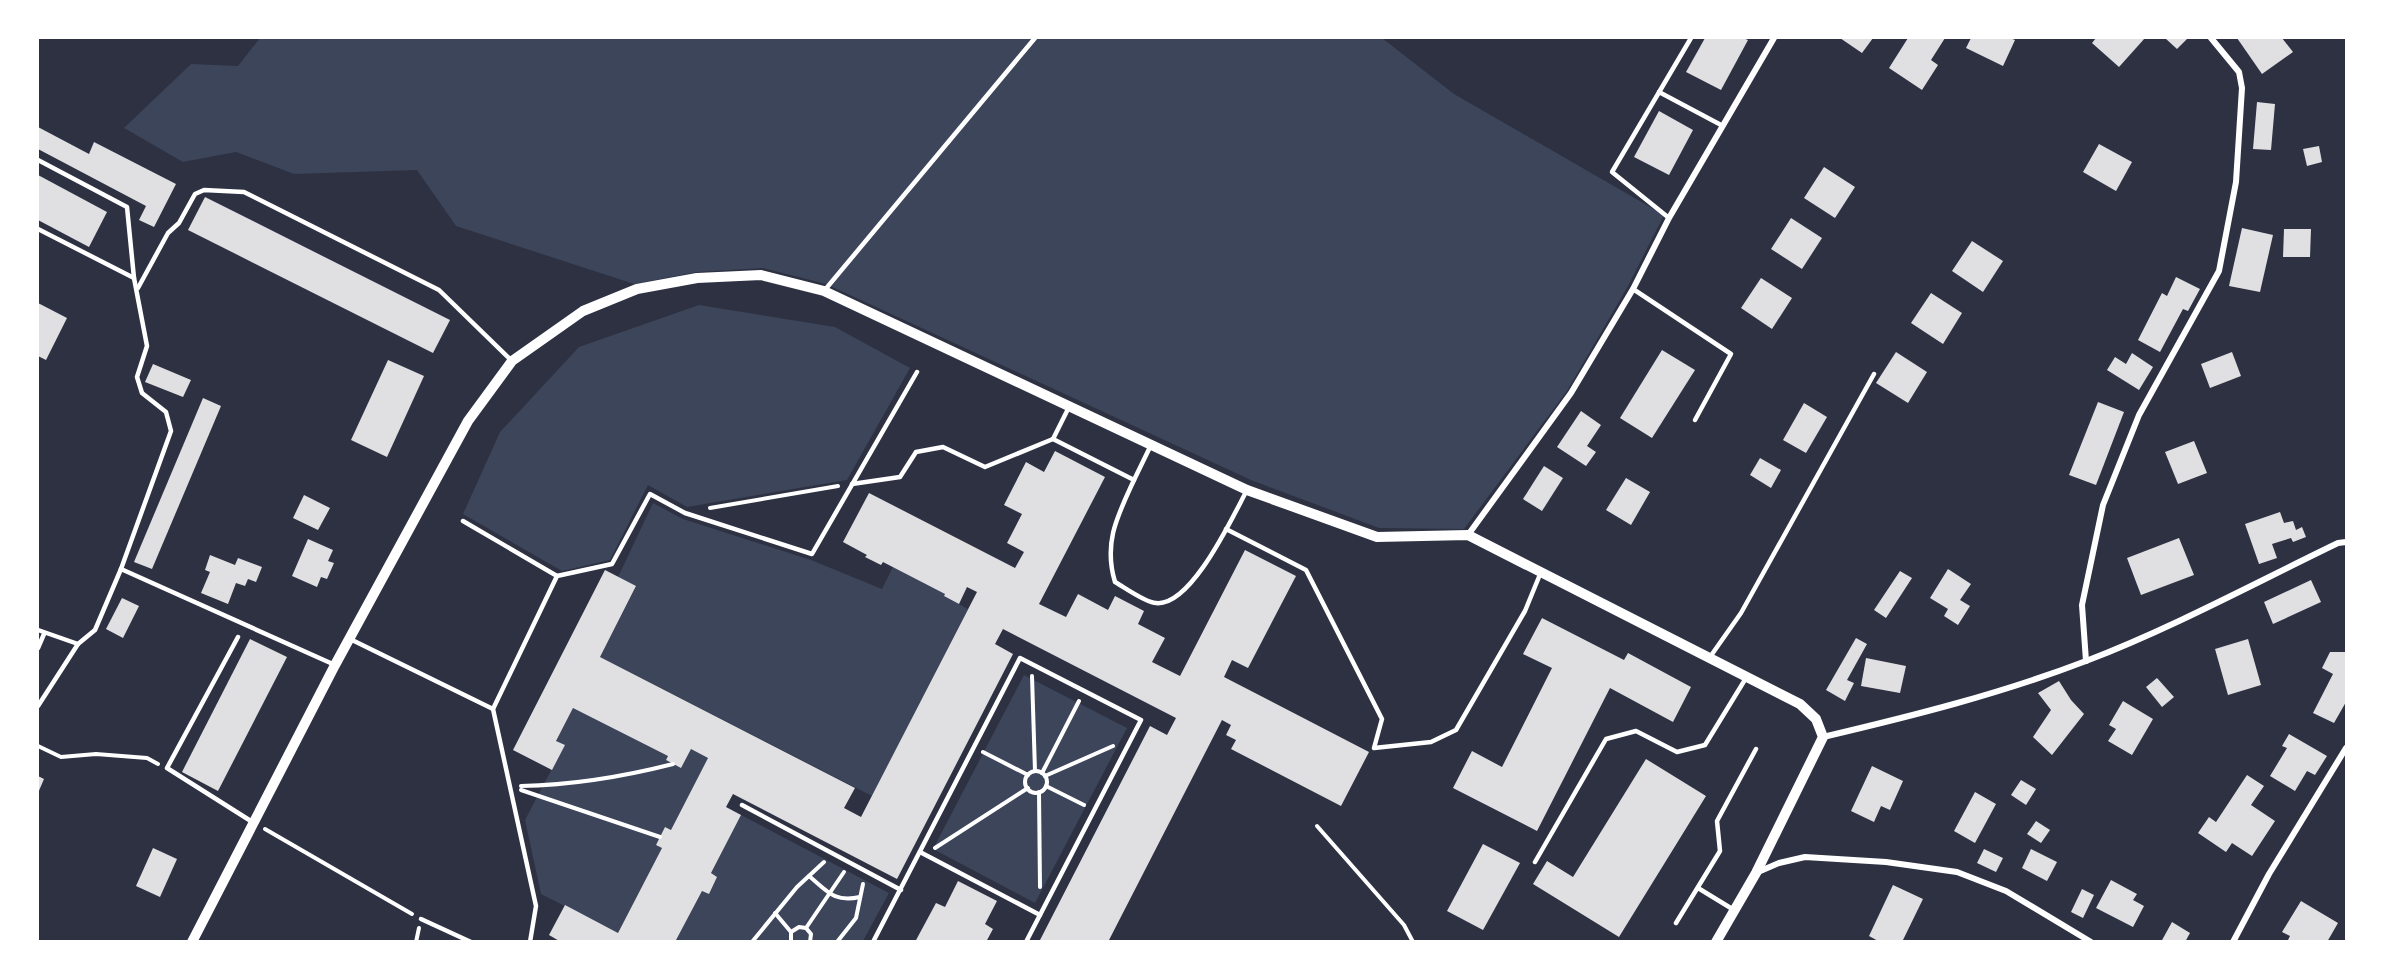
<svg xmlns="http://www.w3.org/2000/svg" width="2384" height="979" font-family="'Nunito Sans',sans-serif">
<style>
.green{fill:#3c4559}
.building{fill:#e0e0e3}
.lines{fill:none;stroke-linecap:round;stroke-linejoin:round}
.path{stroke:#fff;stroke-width:4}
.service{stroke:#fff;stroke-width:4.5}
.minor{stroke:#fff;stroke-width:6}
.tertiary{stroke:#fff;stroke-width:10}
</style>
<rect width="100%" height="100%" fill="#2d3142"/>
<g class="green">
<polygon points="260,38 1382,38 1454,94 1664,215 1628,286 1567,391 1464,529 1379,528 1251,480 826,284 763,268 697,272 634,284 456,226 417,170 294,174 236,152 183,162 124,128 191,64 238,66"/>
<polygon points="699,305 835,327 910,368 847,480 687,507 648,485 610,560 562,571 463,514 500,432 579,347"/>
<polygon points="653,503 683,519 811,560 882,589 893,567 945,594 944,596 968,609 872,796 600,657 636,587 618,577"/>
<polygon points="1024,675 1127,728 1035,903 933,849"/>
<polygon points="573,708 668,756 666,760 680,767 691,749 708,758 671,830 665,827 656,845 662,848 618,933 541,894 525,820 564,746 556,741"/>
<polygon points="741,815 889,893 863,941 675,942 702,891 709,894 717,877 711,873"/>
</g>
<g class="building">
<polygon points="1705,38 1743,38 1748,40 1721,90 1686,72"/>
<polygon points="1840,38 1873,38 1862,53"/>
<polygon points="1908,38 1945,38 1931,60 1938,65 1922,90 1889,68"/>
<polygon points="1971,38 2010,38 2015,40 2003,66 1966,48"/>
<polygon points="2096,38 2145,38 2119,67 2092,43"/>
<polygon points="2165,38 2188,38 2177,49"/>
<polygon points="2237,38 2282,38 2293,52 2262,74"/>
<polygon points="2257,102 2275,104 2271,150 2253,149"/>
<polygon points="1659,111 1693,130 1669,175 1634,157"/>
<polygon points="38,127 89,154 94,142 176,184 154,227 139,220 146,206 38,149"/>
<polygon points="2099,144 2132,162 2116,191 2083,172"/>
<polygon points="2319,146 2322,162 2307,166 2303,149"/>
<polygon points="1824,167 1855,187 1835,218 1804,198"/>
<polygon points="38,175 107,212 89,247 38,220"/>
<polygon points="205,197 450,320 433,353 188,230"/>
<polygon points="1791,218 1822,238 1802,269 1771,249"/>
<polygon points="2242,228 2273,235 2260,292 2229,286"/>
<polygon points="2284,229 2311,229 2310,257 2283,257"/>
<polygon points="1972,241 2003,261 1983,292 1952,271"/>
<polygon points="2176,277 2200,289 2188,311 2183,309 2160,352 2138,340 2162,293 2167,296"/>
<polygon points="1761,278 1792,298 1772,329 1741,308"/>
<polygon points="1931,293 1962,313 1943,344 1911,323"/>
<polygon points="38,303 67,318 46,360 38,356"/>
<polygon points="1662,350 1695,370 1652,438 1620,418"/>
<polygon points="1896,352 1927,372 1908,403 1876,383"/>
<polygon points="2232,352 2241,376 2210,388 2201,364"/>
<polygon points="2132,353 2153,367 2139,390 2107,370 2115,357 2126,364"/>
<polygon points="388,360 424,376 387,457 351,440"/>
<polygon points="153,364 191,380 183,397 145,382"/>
<polygon points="203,398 221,406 152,569 134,562"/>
<polygon points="2098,402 2124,412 2096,485 2069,475"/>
<polygon points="1804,403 1827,417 1806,453 1783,440"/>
<polygon points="1581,411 1601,425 1587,446 1596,452 1586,466 1557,447"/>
<polygon points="2194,441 2207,473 2178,484 2165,452"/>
<polygon points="1055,451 1105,477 1039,604 1066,617 1078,594 1108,610 1115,596 1144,611 1138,624 1165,638 1152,662 1180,676 1245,550 1296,576 1248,668 1232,660 1224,677 1369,752 1341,806 1231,749 1236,740 1226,735 1231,725 1222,720 1108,942 1039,942 1150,726 1167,735 1176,718 1003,629 995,644 1013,654 897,879 733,794 726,807 741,815 711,873 717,877 709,894 702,891 675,942 561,942 549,935 565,905 618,933 662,848 656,845 665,827 671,830 708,758 691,749 681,768 666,760 668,756 573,708 556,741 565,745 552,770 513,750 605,570 636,586 600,657 855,788 844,808 861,817 977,592 967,587 959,604 944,596 945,594 883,562 881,565 865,557 867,555 843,542 869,493 1015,568 1024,552 1007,543 1022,514 1004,505 1026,462 1044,472"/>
<polygon points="1760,458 1781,470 1771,488 1750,475"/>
<polygon points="1544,466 1563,478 1542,511 1523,499"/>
<polygon points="1626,478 1650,492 1631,525 1606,510"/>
<polygon points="304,495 330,508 318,530 293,518"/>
<polygon points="2280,512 2284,523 2293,521 2296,530 2302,527 2306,537 2293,542 2291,538 2272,544 2277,558 2259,564 2245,524"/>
<polygon points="2179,538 2194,575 2141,595 2127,558"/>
<polygon points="308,539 333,550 328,561 334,563 327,579 321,577 317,587 292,576"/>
<polygon points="210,555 235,565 238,558 262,567 256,582 248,579 245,586 236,583 228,604 201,593 210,572 205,570"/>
<polygon points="1948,569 1971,584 1960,600 1970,606 1958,625 1944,616 1948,609 1930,598"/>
<polygon points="1900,571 1912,578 1886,618 1874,610"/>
<polygon points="2311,580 2321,602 2273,624 2264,602"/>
<polygon points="122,598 139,606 123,638 106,629"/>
<polygon points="1542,618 1624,660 1628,653 1691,687 1673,722 1610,688 1537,831 1453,788 1472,751 1502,767 1552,668 1523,654"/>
<polygon points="1856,638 1867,644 1847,680 1854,683 1845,701 1826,690"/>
<polygon points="250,639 287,657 218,791 182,772"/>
<polygon points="2248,639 2261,685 2228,695 2215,649"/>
<polygon points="2330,652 2346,652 2346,702 2334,723 2313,713 2333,674 2322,668"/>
<polygon points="1866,658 1906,666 1900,693 1861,686"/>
<polygon points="2157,678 2174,697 2162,707 2146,687"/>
<polygon points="2059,681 2071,700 2084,714 2052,755 2033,737 2051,710 2038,693"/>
<polygon points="2123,701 2153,719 2132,755 2108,741 2116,729 2109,725"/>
<polygon points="2289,734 2327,756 2315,775 2307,771 2295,791 2270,776 2287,748 2282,746"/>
<polygon points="1646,759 1706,796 1619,937 1533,884 1547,861 1573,877"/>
<polygon points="1872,766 1903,781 1890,810 1881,806 1874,822 1851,811"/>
<polygon points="2247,775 2264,786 2251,805 2275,821 2252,856 2232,843 2226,852 2198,833 2209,817 2216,822"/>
<polygon points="38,776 44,779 38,793"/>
<polygon points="2021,780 2036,789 2026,805 2011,795"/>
<polygon points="1975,792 1996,804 1975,843 1954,831"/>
<polygon points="2036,821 2050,830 2041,843 2027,834"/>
<polygon points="1483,844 1520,863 1483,930 1447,911"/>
<polygon points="153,848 177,859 160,897 136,886"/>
<polygon points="1984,849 2003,858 1996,872 1977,863"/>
<polygon points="2031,849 2057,862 2047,881 2022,868"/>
<polygon points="2111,880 2137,894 2133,900 2144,906 2133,927 2096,908"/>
<polygon points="958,881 997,901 985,924 993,929 986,942 915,942 936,903 945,907"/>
<polygon points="1893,885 1923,899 1902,942 1880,942 1869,936"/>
<polygon points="2082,889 2094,895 2083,918 2071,912"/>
<polygon points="2301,901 2338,923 2327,942 2287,942 2290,936 2282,932"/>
<polygon points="2172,922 2190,933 2185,942 2161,942"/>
</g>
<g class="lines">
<g class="path">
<polyline points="710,508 838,486"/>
<polyline points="1032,676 1035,771"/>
<polyline points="38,746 61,757 96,754 147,758 158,764"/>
<polyline points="983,752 1028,775"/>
<circle cx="1036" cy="782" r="11"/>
<polyline points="1042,773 1079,701"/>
<polyline points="1045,776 1113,746"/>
<path d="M521,786C573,785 622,777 673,764"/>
<polyline points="1046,786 1084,805"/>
<polyline points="521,790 660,837"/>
<polyline points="1039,792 1040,887"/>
<polyline points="1317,826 1404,925 1413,942"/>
<polyline points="265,829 412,914"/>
<polyline points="935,848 1028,788"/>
<path d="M809,876C827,891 834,903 860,897"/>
<polyline points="775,913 791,932 791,942"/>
<polyline points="806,928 844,872"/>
<polyline points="791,932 799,927 806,928 811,934 810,942"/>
<polyline points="416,942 419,928"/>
<polyline points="752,942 797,887 824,862"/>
<polyline points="837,942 856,918 863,884"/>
</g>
<g class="service">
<polyline points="1659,92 1723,126"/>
<polyline points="38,160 127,207 134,278"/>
<polyline points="1669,218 1612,172 1691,38"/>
<polyline points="38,229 134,278 147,346 137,377 142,393 166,412 171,431 121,569"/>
<polyline points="138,288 168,233 179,223 195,194 204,190 244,192 439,290 512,361"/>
<polyline points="1633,289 1731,354 1695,420"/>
<polyline points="824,291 1035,38"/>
<polyline points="1053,439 1069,407"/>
<polyline points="1134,480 1151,445"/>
<path d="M852,484L900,477L916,452L943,447L985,467L1053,439L1134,480C1118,515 1103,542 1115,582C1124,587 1146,603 1156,603C1191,607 1232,518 1247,490"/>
<polyline points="463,521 557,576"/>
<polyline points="1226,529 1306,570 1382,719 1374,748 1431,742 1456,730 1525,611 1541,572"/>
<polyline points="38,630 78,644"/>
<polyline points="238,637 167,768 254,823"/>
<polyline points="350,639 493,709"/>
<polyline points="38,648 44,634"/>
<polyline points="1710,657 1741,613 1874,374"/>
<polyline points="38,706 78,644 95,630 121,569 335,665"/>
<polyline points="742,805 901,890"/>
<polyline points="920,852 1040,915"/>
<polyline points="1535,862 1606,739 1636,731 1677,752 1705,745 1746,678"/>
<polyline points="1698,888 1734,910"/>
<polyline points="421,919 471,942"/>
<polyline points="1676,923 1720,851 1717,821 1756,749"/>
<polyline points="530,942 536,906 493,709 557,576 612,564 650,494 685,513 812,554 917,372"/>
<polyline points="873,942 1020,658 1141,720 1026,942"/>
</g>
<g class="minor">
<polyline points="1468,535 1571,393 1633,289 1669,218 1774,38"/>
<polyline points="2086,661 2082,605 2103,505 2139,415 2219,271 2236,182 2242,88 2239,72 2211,38"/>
<path d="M1823,737C1912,716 2000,694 2086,661C2172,628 2255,583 2338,543L2346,542"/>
<polyline points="1758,872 1779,863 1805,857 1886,862 1957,872 2006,891 2091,942"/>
<polyline points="2233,942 2269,874 2346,748"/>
</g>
<polyline class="tertiary" points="192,942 335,665 468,421 512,361 583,311 637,289 697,278 761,275 824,291 1247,490 1377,537 1468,535 1800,704 1816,719 1823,737 1756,873 1716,942"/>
</g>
<rect width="2384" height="979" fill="none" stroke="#ffffff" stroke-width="78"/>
</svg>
